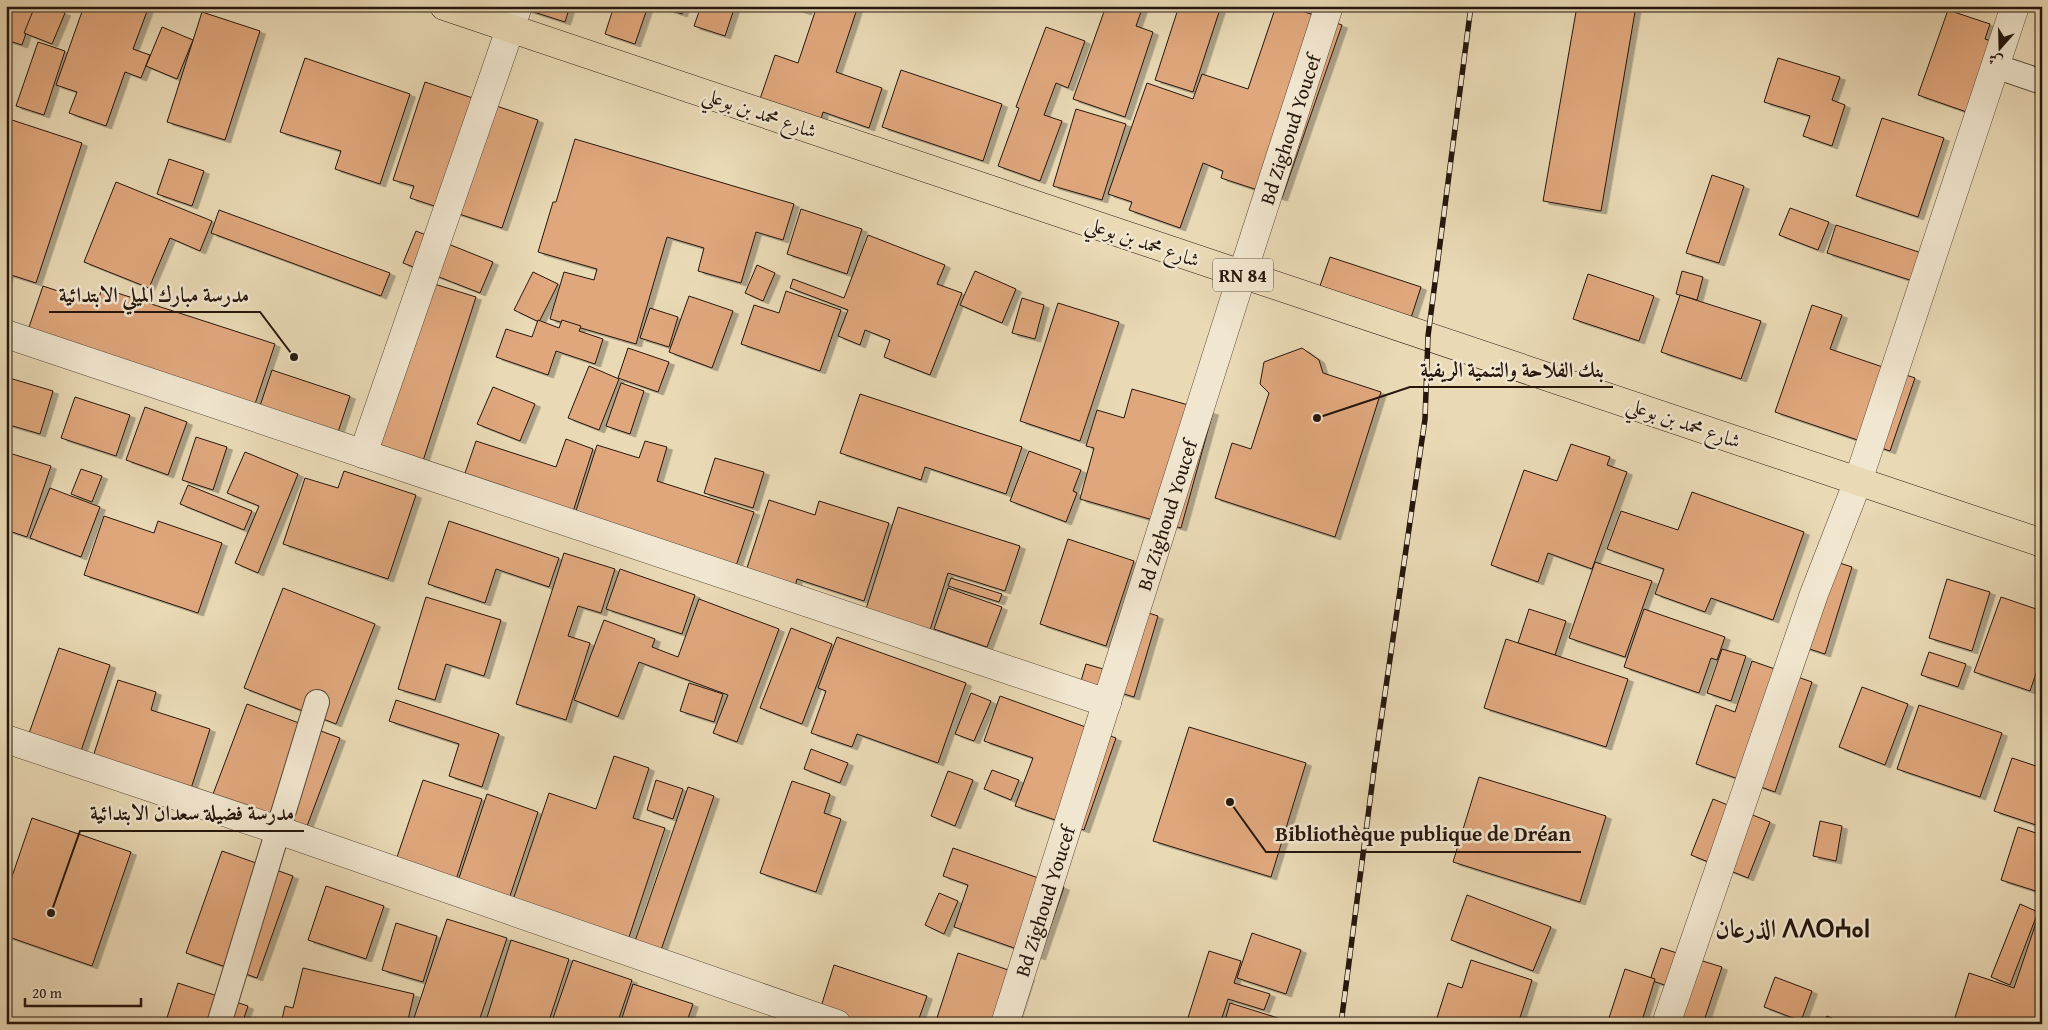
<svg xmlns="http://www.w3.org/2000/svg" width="2048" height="1030" font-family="'Gentium Book Plus',Amiri,'Noto Sans Tifinagh',serif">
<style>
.building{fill:#e0a77d;stroke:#26160d;filter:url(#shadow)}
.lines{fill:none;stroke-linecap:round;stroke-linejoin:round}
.service-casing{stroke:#574737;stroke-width:26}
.minor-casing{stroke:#574737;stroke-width:29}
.primary-casing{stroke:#26160d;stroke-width:29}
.service{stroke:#f1e6cf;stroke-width:24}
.minor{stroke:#f1e6cf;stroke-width:28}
.primary{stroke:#e9d9b5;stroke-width:28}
.rail-casing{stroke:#26160d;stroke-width:5.5}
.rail{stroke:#f1e6cf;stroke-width:4;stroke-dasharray:11;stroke-linecap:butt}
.labels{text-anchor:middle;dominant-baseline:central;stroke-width:5;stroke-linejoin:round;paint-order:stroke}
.shield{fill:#f1e6cf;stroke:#635447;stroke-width:1}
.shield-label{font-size:19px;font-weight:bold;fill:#26160d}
.street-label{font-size:20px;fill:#26160d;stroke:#f1e6cf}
.district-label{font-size:25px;font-weight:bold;fill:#26160d;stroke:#f1e6cf}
.leader{fill:none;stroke:#26160d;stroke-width:2}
.callout-dot{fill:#26160d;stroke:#f1e6cf;stroke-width:2}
.callout-label{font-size:21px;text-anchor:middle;font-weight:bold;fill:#26160d;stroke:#f1e6cf;stroke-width:5;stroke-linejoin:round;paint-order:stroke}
</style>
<defs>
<filter id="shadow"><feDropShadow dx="5.5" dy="3" stdDeviation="0" flood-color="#0004"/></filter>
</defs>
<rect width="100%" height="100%" fill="#e9d9b5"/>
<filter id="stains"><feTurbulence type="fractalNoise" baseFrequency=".004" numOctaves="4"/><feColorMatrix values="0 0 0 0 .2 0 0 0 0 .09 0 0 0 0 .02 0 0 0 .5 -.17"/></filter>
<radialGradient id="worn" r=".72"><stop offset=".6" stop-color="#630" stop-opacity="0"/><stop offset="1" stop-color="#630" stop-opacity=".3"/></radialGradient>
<g class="building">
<polygon points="6,6 35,6 22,45 6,40"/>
<polygon points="35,6 47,6 65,13 52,44 24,33"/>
<polygon points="84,6 149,6 133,49 150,55 141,78 125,72 106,126 69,113 77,92 56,85"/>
<polygon points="515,6 570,6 565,22"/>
<polygon points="614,6 648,6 635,44 605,34"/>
<polygon points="657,6 684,6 682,14"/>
<polygon points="701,6 735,6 725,36 694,26"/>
<polygon points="788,6 808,6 806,12"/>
<polygon points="817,6 858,6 836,72 882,88 869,128 823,112 820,123 759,102 775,55 798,63"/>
<polygon points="1106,6 1143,6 1136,26 1153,32 1125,117 1073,99"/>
<polygon points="1179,6 1221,6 1193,92 1155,80"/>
<polygon points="1276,6 1288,6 1342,25 1282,198 1221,178 1223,171 1203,163 1180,228 1129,210 1132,202 1108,194 1147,83 1193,99 1202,74 1248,89"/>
<polygon points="1577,6 1636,6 1601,211 1543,201"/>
<polygon points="1948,10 1990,24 1985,39 2006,46 1981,117 1918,95"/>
<polygon points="202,12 260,31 225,140 167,122"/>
<polygon points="162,27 193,40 177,79 146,66"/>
<polygon points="1046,27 1085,41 1068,88 1056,83 1044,115 1062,121 1040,181 998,166 1019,108 1016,107"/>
<polygon points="38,42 65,51 44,115 16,106"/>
<polygon points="305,58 410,94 380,184 335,169 341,151 280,132"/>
<polygon points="1778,58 1840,77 1832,100 1845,105 1832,146 1803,136 1810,116 1764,102"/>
<polygon points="901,70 1002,104 983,161 882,127"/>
<polygon points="425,82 538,120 502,228 410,198 414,186 393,180"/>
<polygon points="1076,109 1126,124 1102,200 1053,186"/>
<polygon points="6,118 82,143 36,283 8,274 6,281"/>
<polygon points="1882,118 1944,138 1918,217 1856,196"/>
<polygon points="575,139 794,204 783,240 756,232 741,283 698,271 704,248 667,237 636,344 550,319 564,272 594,280 597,269 538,252 553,202 556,202"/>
<polygon points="169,159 204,171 192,206 157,194"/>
<polygon points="1712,175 1744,186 1719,263 1686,253"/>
<polygon points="116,182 212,221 200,251 170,238 149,288 84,262"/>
<polygon points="1790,208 1829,222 1818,250 1779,235"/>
<polygon points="801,209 862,229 847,274 787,254"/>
<polygon points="219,210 390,273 381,296 211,233"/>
<polygon points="1836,225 1934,257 1925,285 1827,253"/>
<polygon points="416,231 493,262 480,293 403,263"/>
<polygon points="868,235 945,265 937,284 962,293 930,375 884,357 890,340 865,330 860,345 838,336 848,310 790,288 793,279 844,298"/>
<polygon points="1330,257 1421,287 1408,327 1313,306"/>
<polygon points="757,265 775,273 763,301 745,293"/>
<polygon points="975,271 1016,289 1002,323 960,305"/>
<polygon points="1682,271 1703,277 1697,300 1676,294"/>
<polygon points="533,272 558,284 539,322 514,310"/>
<polygon points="1588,274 1654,296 1639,341 1573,319"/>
<polygon points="412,277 476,297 421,467 373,452"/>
<polygon points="43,286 97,304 102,288 275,344 254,407 27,333"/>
<polygon points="786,291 841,310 820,371 741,344 754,305 779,313"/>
<polygon points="1680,295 1761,321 1741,379 1661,352"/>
<polygon points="689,296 733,311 712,368 669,352"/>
<polygon points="1022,298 1044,305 1035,339 1012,333"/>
<polygon points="1058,303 1119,322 1080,441 1020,421"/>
<polygon points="1812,305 1842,315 1830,349 1915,378 1890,451 1775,412"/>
<polygon points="650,308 678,317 669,347 640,338"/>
<polygon points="538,320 559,328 562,320 581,326 579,331 603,339 595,364 556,351 548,375 496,357 506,329 532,337"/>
<polygon points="628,348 669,362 658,392 618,378"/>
<polygon points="1302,348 1319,360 1323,373 1381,392 1335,537 1215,498 1232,443 1251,449 1269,393 1260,384 1264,362"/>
<polygon points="589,366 619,379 599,430 568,418"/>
<polygon points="272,370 350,396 336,438 258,412"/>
<polygon points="6,377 53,391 40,434 6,424"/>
<polygon points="621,383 644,391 630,434 606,426"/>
<polygon points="493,387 535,404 520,441 477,424"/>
<polygon points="1132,389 1213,412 1181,528 1080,499 1094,448 1086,446 1097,410 1124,418"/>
<polygon points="860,394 1022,447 1006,494 925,467 921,480 840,453"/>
<polygon points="75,397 130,415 116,456 61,438"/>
<polygon points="145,407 187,422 168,475 126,460"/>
<polygon points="196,437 227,447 213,490 182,480"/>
<polygon points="566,439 593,449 571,518 462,482 476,441 556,467"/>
<polygon points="645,441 667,447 657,481 754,512 736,566 575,514 597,445 639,458"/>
<polygon points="1571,444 1610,457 1607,465 1627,472 1592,569 1548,553 1538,582 1491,565 1524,470 1557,481"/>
<polygon points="1029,451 1081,470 1073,491 1077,493 1066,522 1010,501"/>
<polygon points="6,452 51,466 27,537 6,530"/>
<polygon points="245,452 298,474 258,573 235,563 259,506 227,493"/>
<polygon points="715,458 764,472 753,508 704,493"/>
<polygon points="81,469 102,476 92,502 71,494"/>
<polygon points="344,471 416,495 388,579 283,544 305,478 338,488"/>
<polygon points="188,485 252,511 244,530 180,504"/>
<polygon points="50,488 100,507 81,557 30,538"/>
<polygon points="1692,492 1804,532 1773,620 1711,598 1705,612 1655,594 1664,569 1607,549 1621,511 1678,530"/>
<polygon points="769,500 815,515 819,501 889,523 864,601 797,579 794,590 745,574"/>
<polygon points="898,507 1020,546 1005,591 948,573 930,630 866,609"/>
<polygon points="104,516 154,533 158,521 222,543 198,613 84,575"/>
<polygon points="449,521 559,558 549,587 496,569 485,603 428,584"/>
<polygon points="1068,539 1134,561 1106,646 1040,624"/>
<polygon points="564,553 615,569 601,613 578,606 568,636 590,643 566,720 516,704"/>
<polygon points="1821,557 1852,567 1825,654 1794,644"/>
<polygon points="1595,562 1652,581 1625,657 1569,638"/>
<polygon points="620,569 695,595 682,634 606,609"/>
<polygon points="951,578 1002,594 999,602 948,586"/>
<polygon points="1947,579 1990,592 1972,651 1929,638"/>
<polygon points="283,588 375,624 336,724 244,688"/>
<polygon points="948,588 1002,607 987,647 934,629"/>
<polygon points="426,597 501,620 484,676 446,664 435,700 398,689"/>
<polygon points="2001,597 2042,611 2042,656 2030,691 1974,672"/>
<polygon points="699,599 779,629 737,742 713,733 728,695 639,662 618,717 574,700 604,620 655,639 652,647 678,657"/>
<polygon points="1529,609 1566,621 1555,655 1518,643"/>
<polygon points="1644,609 1725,637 1717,660 1711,658 1699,693 1624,667"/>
<polygon points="1142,611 1158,616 1134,697 1081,681 1086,664 1110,671"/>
<polygon points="791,628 832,644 802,724 760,708"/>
<polygon points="837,637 966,683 938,763 857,734 852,747 811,733 826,691 818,688"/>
<polygon points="1506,639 1628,679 1606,747 1484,708"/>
<polygon points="59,648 110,665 78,760 26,742"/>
<polygon points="1722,649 1746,656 1731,701 1707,693"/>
<polygon points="1929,652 1966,664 1958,687 1921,675"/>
<polygon points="1752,661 1812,682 1775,792 1696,764 1716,705 1735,712"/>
<polygon points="118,680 156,692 151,710 210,729 187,801 89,769"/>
<polygon points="689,683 723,694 714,722 680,711"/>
<polygon points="1862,687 1908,704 1885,765 1839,747"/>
<polygon points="971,693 991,701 974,741 955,734"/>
<polygon points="1000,696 1116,738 1084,830 1015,806 1033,758 984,741"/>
<polygon points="396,700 499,734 482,787 449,776 459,744 389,721"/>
<polygon points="247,704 340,738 300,845 207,810"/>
<polygon points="1919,705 2002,733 1980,797 1897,769"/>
<polygon points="1189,727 1306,763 1271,877 1153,841"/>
<polygon points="811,749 848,763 840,783 804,769"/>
<polygon points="614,756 649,768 633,818 665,828 629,937 563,916 510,909 549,793 596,809"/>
<polygon points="2012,758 2042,768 2042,827 1994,811"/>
<polygon points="992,770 1019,780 1011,800 984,789"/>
<polygon points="948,771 973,780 955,826 931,816"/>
<polygon points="1479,777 1606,816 1580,902 1453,862"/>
<polygon points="423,780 482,799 452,892 392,872"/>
<polygon points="656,780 683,789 673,819 647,810"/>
<polygon points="792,781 830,794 824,813 841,819 816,892 760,873"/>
<polygon points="688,787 714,796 660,953 634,944"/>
<polygon points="487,794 538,812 506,908 455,890"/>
<polygon points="1713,799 1770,822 1748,878 1691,855"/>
<polygon points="32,818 131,852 92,966 6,936 6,894"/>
<polygon points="1820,821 1842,826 1836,861 1813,856"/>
<polygon points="2018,827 2042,835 2042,893 2001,880"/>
<polygon points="953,848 1064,887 1040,957 954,927 968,885 943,876"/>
<polygon points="222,851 293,876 257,978 186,953"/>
<polygon points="326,886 384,906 366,959 308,940"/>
<polygon points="939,893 958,901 944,934 925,925"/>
<polygon points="1467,895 1551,927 1533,971 1451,940"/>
<polygon points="2020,904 2038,912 2010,985 1991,977"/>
<polygon points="2042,905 2042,1024 1953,1024 1969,973 2014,988"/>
<polygon points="447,919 507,938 478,1024 420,1024 413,1021"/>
<polygon points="396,923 437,936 423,982 382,970"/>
<polygon points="1252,933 1301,950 1286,994 1237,978"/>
<polygon points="511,940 569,959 548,1024 485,1024"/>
<polygon points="1661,948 1722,967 1703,1024 1668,1024 1679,990 1650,980"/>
<polygon points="1209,951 1241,961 1234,983 1270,994 1264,1010 1228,999 1220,1024 1186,1024"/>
<polygon points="958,953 1029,977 1014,1024 935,1024"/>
<polygon points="573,960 632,980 617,1024 551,1024"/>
<polygon points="1471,960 1532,980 1518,1024 1435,1024 1448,983 1462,988"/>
<polygon points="834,965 927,996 917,1024 852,1024 819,1013"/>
<polygon points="303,968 414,994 407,1024 281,1024 285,1006 293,1008"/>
<polygon points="1625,969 1655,979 1641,1024 1617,1024 1608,1021"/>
<polygon points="1775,977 1812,991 1801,1021 1764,1007"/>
<polygon points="178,983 248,1006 242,1024 165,1024"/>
<polygon points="633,984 693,1004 686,1024 620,1024"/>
<polygon points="1230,1003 1278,1018 1276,1024 1224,1024"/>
<polygon points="1827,1016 1846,1024 1824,1024"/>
<polygon points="6,1019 22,1024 6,1024"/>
</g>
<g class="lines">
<g class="service-casing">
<g id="service">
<polyline points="1995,66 2042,82"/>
<polyline points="219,1024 317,702"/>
</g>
</g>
<g class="minor-casing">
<g id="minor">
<polyline points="6,334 1107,703"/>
<polyline points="363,454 518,6"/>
<polyline points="6,739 278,830 837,1024"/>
<path id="s1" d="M1005,1024L1242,275L1329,6"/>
<polyline points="1666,1024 1814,594 1858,481 2015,6"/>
</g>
</g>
<g class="primary-casing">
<polyline id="primary" points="444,6 2042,543"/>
</g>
<use href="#service" class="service"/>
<use href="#minor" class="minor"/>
<use href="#primary" class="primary"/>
<g class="rail-casing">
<polyline id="rail" points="1341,1024 1375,762 1425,419 1428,336 1471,6"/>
</g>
<use href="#rail" class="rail"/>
</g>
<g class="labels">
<rect class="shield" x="1213" y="258.5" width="60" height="33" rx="4"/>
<g class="shield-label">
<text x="1243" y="275">RN 84</text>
</g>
<g class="street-label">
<text transform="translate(760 112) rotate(19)">شارع محمد بن بوعلي</text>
<text stroke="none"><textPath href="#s1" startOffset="939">Bd Zighoud Youcef</textPath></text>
<text transform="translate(1143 241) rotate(19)">شارع محمد بن بوعلي</text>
<text transform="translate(1684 422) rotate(19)">شارع محمد بن بوعلي</text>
<text stroke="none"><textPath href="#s1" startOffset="534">Bd Zighoud Youcef</textPath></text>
<text stroke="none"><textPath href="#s1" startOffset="129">Bd Zighoud Youcef</textPath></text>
</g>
<g class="district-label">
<text x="1793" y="928">الذرعان ⴷⴷⵔⵄⴰⵏ</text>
</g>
</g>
<path class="leader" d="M294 357L260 312H49M1317 418L1410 387H1613M51 913L80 831H304M1230 802L1266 852H1581"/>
<g class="callout-dot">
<circle cx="294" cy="357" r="5"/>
<circle cx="1317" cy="418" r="5"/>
<circle cx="51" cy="913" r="5"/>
<circle cx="1230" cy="802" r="5"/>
</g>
<g class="callout-label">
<text x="154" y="302">مدرسة مبارك الميلي الابتدائية</text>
<text x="1512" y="377">بنك الفلاحة والتنمية الريفية</text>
<text x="192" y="820">مدرسة فضيلة سعدان الابتدائية</text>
<text x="1423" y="841">Bibliothèque publique de Dréan</text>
</g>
<rect width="2048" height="1030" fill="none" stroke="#e9d9b5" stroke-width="25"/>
<rect x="8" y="8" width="2033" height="1015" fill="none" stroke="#26160d" stroke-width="2.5"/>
<rect x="12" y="12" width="2023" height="1005" fill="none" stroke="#26160d"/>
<g transform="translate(2000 48) rotate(200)" stroke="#f1e6cf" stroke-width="4" paint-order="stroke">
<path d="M0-4L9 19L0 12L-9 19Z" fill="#26160d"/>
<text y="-8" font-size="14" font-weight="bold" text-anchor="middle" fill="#26160d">ش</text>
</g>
<path d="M25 998v8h116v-8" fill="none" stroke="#26160d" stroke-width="2.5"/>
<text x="32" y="998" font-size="15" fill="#26160d" stroke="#f1e6cf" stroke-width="4" paint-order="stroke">20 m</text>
<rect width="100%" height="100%" filter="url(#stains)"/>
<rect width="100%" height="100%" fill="url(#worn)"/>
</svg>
